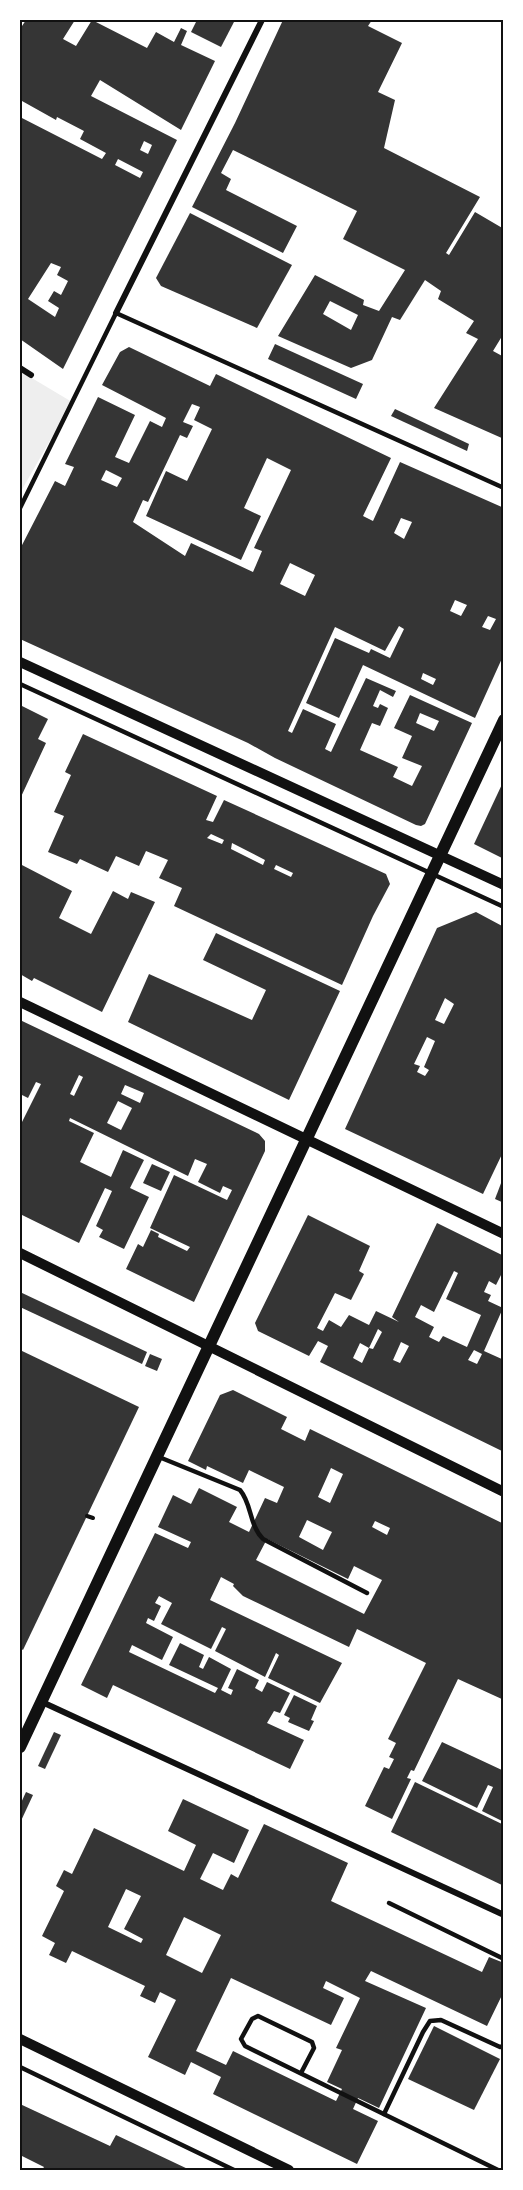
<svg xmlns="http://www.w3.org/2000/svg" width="523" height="2190" font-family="Inter,sans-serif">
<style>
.green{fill:#eee}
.building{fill:#353535;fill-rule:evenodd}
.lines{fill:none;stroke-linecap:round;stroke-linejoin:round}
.path{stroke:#111;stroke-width:4}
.service{stroke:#111;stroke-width:4.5}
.minor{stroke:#111;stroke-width:6}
.tertiary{stroke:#111;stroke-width:10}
.secondary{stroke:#111;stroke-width:12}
.neatline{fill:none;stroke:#111;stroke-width:2}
</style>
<rect width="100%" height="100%" fill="#fff"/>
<polygon class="green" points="20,371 72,402 20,493"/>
<g class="building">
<path d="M26,20H75L63,39L76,46L92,20L147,48L156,32L174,42L181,28L187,31L181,45L215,61L181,130L100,80L91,96L177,140L63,369L20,339V117L102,159L106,153L80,139L84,131L57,117L56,120L22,101L20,105V29ZM144,141L152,145L148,154L140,150ZM118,159L143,172L140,178L115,165ZM51,263L61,267L57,275L68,281L61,295L54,291L48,301L59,308L55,317L28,299Z"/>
<polygon points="197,20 235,20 221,47 191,32"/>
<path d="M283,20H372L368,26L402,43L378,92L395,100L384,148L480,197L446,253L449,255L475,212L504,229V333L493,351L504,357V439L434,408L478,339L466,333L474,321L438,299L441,291L425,280L400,320L392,317L372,360L351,368L278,336L315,275L364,300L363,305L379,311L405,270L343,239L357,211L233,150L221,173L231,179L226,190L297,226L283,253L192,207L235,123ZM330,301L358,315L351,330L323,314Z"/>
<polygon points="190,213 292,265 257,328 161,286 156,278"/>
<polygon points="275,344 363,384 356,399 268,359"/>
<path d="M129,347L210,386L216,374L391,458L363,516L373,521L400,462L504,508V654L475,718L363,665L339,718L306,703L335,638L369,653L371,649L390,658L404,629L399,626L385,651L335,627L288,731L292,733L303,709L336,724L325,749L331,752L366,678L396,691L393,697L380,690L373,706L378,708L380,704L388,708L380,726L372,723L360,750L398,767L393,777L412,786L422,766L402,758L412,736L394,728L410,695L472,723L425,824L421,826L416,825L275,758L248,743L20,639V549L55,481L65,486L74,467L65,464L98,397L135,415L115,457L129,463L150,421L162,427L166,418L102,385L120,352ZM192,404L200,407L194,420L212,429L187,481L166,471L146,516L241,560L261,516L244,508L267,458L291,470L254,548L262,551L253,572L191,543L185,556L133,522L143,500L148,502L180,435L187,438L193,426L183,422ZM106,470L122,478L117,487L101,480ZM401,518L412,522L404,539L394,533ZM290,563L315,575L305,596L280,584ZM455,600L467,605L461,616L450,611ZM488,616L496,619L490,630L482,627ZM423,673L436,679L433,685L421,679ZM420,713L439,721L434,731L416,723Z"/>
<polygon points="395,409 469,444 467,451 391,416"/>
<polygon points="20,705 48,719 38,739 46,743 20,799"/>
<path d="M83,734L217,796L206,820L213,822L224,800L386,874L390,884L373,916L342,985L174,906L182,888L159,878L168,860L146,851L139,866L116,856L108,872L80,859L77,864L48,852L64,816L54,812L71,775L65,772ZM211,834L224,840L222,844L207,838ZM232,843L265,860L263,865L231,849ZM276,865L293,873L291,877L274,869Z"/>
<polygon points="504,780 504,859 474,844"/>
<polygon points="20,864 72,891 59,918 91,934 113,891 128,899 131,892 155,902 102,1012 34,978 32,981 20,974"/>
<path d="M476,912L504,927V1150L483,1194L345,1129L437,928ZM445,998L454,1004L444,1024L435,1020ZM427,1037L435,1041L424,1067L429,1070L425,1076L417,1072L420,1066L414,1064Z"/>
<polygon points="216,933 340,991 289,1100 128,1022 149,974 252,1020 266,990 203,960"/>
<path d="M20,1020L259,1134L265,1141V1151L194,1302L126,1269L138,1244L143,1247L151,1230L159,1234L158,1237L187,1251L190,1247L150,1228L174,1175L227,1200L232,1190L223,1186L220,1193L198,1182L207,1164L195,1159L188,1176L70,1118L69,1121L94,1133L80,1162L111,1177L123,1150L144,1160L130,1188L149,1197L124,1249L99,1237L103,1230L96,1226L112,1191L105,1188L79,1243L20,1214V1126L41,1084L36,1082L28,1098L20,1094ZM79,1075L83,1077L74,1096L70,1094ZM125,1085L144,1093L140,1103L121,1094ZM118,1101L132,1108L121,1130L107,1123Z"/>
<polygon points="152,1164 170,1172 161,1191 143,1183"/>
<polygon points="503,1178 504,1178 504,1203 495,1199"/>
<path d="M308,1215L370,1246L359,1271L364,1274L351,1300L335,1293L317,1328L323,1331L329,1320L341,1327L349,1315L369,1325L376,1311L399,1322L392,1317L437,1223L504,1256V1269L496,1285L489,1281L484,1292L491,1295L488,1301L503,1308L484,1351L504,1360V1452L320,1362L328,1346L318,1341L309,1356L258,1331L255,1323ZM454,1271L458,1273L446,1299L481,1315L467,1347L443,1336L439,1342L429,1337L434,1327L415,1317L421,1305L434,1312ZM378,1329L382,1332L373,1349L369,1348ZM401,1342L409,1346L400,1363L393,1360ZM360,1343L369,1348L362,1363L353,1358ZM474,1350L482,1354L477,1364L468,1360Z"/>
<polygon points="20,1292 147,1352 142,1364 20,1307"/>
<polygon points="20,1350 139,1407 23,1650 20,1648"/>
<polygon points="150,1354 162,1359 157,1371 145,1366"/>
<path d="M233,1390L287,1417L281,1429L305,1441L310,1429L504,1524V1700L458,1679L414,1771L411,1770L407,1778L411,1779L392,1819L365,1806L384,1767L389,1769L394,1759L389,1757L396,1743L388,1739L426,1663L357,1629L349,1647L243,1596L233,1586L234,1584L221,1577L210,1600L342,1663L320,1703L268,1678L279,1655L276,1653L265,1677L215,1651L226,1629L222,1627L211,1649L161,1624L172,1603L159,1596L155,1603L161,1606L154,1621L148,1618L146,1623L173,1637L162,1660L132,1645L129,1652L215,1693L218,1688L169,1665L180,1643L204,1655L199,1667L203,1669L209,1657L231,1669L221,1690L231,1695L233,1690L228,1688L237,1669L259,1680L255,1688L262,1692L267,1682L290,1693L280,1713L274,1711L267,1723L304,1740L290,1769L113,1685L107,1698L81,1685L155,1533L188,1548L191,1542L158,1527L173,1495L191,1504L199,1488L237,1507L229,1522L249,1532L265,1498L277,1503L284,1487L249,1470L243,1483L207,1466L206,1470L188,1461L220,1395ZM331,1468L343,1474L330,1503L318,1497ZM307,1520L332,1532L323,1550L299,1537ZM375,1521L390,1528L387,1535L372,1527ZM267,1539L348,1579L354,1566L382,1580L364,1614L256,1560Z"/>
<polygon points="294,1695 317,1706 311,1720 314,1721 309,1731 288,1722 290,1718 284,1715"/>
<polygon points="54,1732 61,1735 45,1769 38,1766"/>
<polygon points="442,1742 504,1771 504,1822 482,1811 493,1787 488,1785 477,1808 422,1781"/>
<polygon points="415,1782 504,1825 504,1886 391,1832"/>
<polygon points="26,1792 33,1795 20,1823 20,1805"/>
<path d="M183,1799L249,1830L234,1863L213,1853L200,1879L223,1890L231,1874L238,1878L264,1824L348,1863L331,1901L482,1972L489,1957L504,1963V1991L487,2026L371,1971L365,1981L426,2008L379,2108L358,2098L353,2109L378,2121L357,2164L213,2094L221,2077L191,2062L185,2075L148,2057L176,2000L160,1992L155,2003L140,1996L145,1986L72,1951L66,1963L49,1955L55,1943L42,1936L64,1891L56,1886L64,1870L72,1874L94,1828L184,1871L196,1845L168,1831ZM126,1889L141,1896L124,1929L143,1939L141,1943L108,1927ZM184,1917L221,1935L202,1973L166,1955ZM231,1978L331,2025L344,1998L323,1988L326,1981L360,1998L336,2048L342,2050L327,2082L342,2089L336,2101L233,2051L226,2065L196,2051Z"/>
<polygon points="434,2026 500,2059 474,2110 408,2079"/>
<polygon points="20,2104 110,2146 116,2135 190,2170 42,2170 44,2167 20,2155"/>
</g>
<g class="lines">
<polyline class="path" points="87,1516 93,1518"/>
<g class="service">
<polyline points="20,508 116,313 504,488"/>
<polyline points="20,684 504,907"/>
<path d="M159,1457L240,1490C252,1504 249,1525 263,1539L367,1593"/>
<polyline points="389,1903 504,1959"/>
<polyline points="20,2067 234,2170"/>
<polyline points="301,2073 314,2048 312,2042 258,2016 252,2019 241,2039 245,2046 498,2170"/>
<polyline points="384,2114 423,2032 430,2021 441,2020 500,2047 504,2046"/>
</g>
<g class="minor">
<polyline points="116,313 262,20"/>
<polyline points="20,368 31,375"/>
<polyline points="42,1702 504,1915"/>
</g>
<g class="tertiary">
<polyline points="20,662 504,885"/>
<polyline points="20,1002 504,1234"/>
<polyline points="20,1253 504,1492"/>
<polyline points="20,2039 289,2170"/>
</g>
<polyline class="secondary" points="20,1747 504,720"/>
</g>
<rect width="523" height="2190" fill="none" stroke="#ffffff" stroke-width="42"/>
<rect x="21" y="21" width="481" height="2148" class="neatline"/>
</svg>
